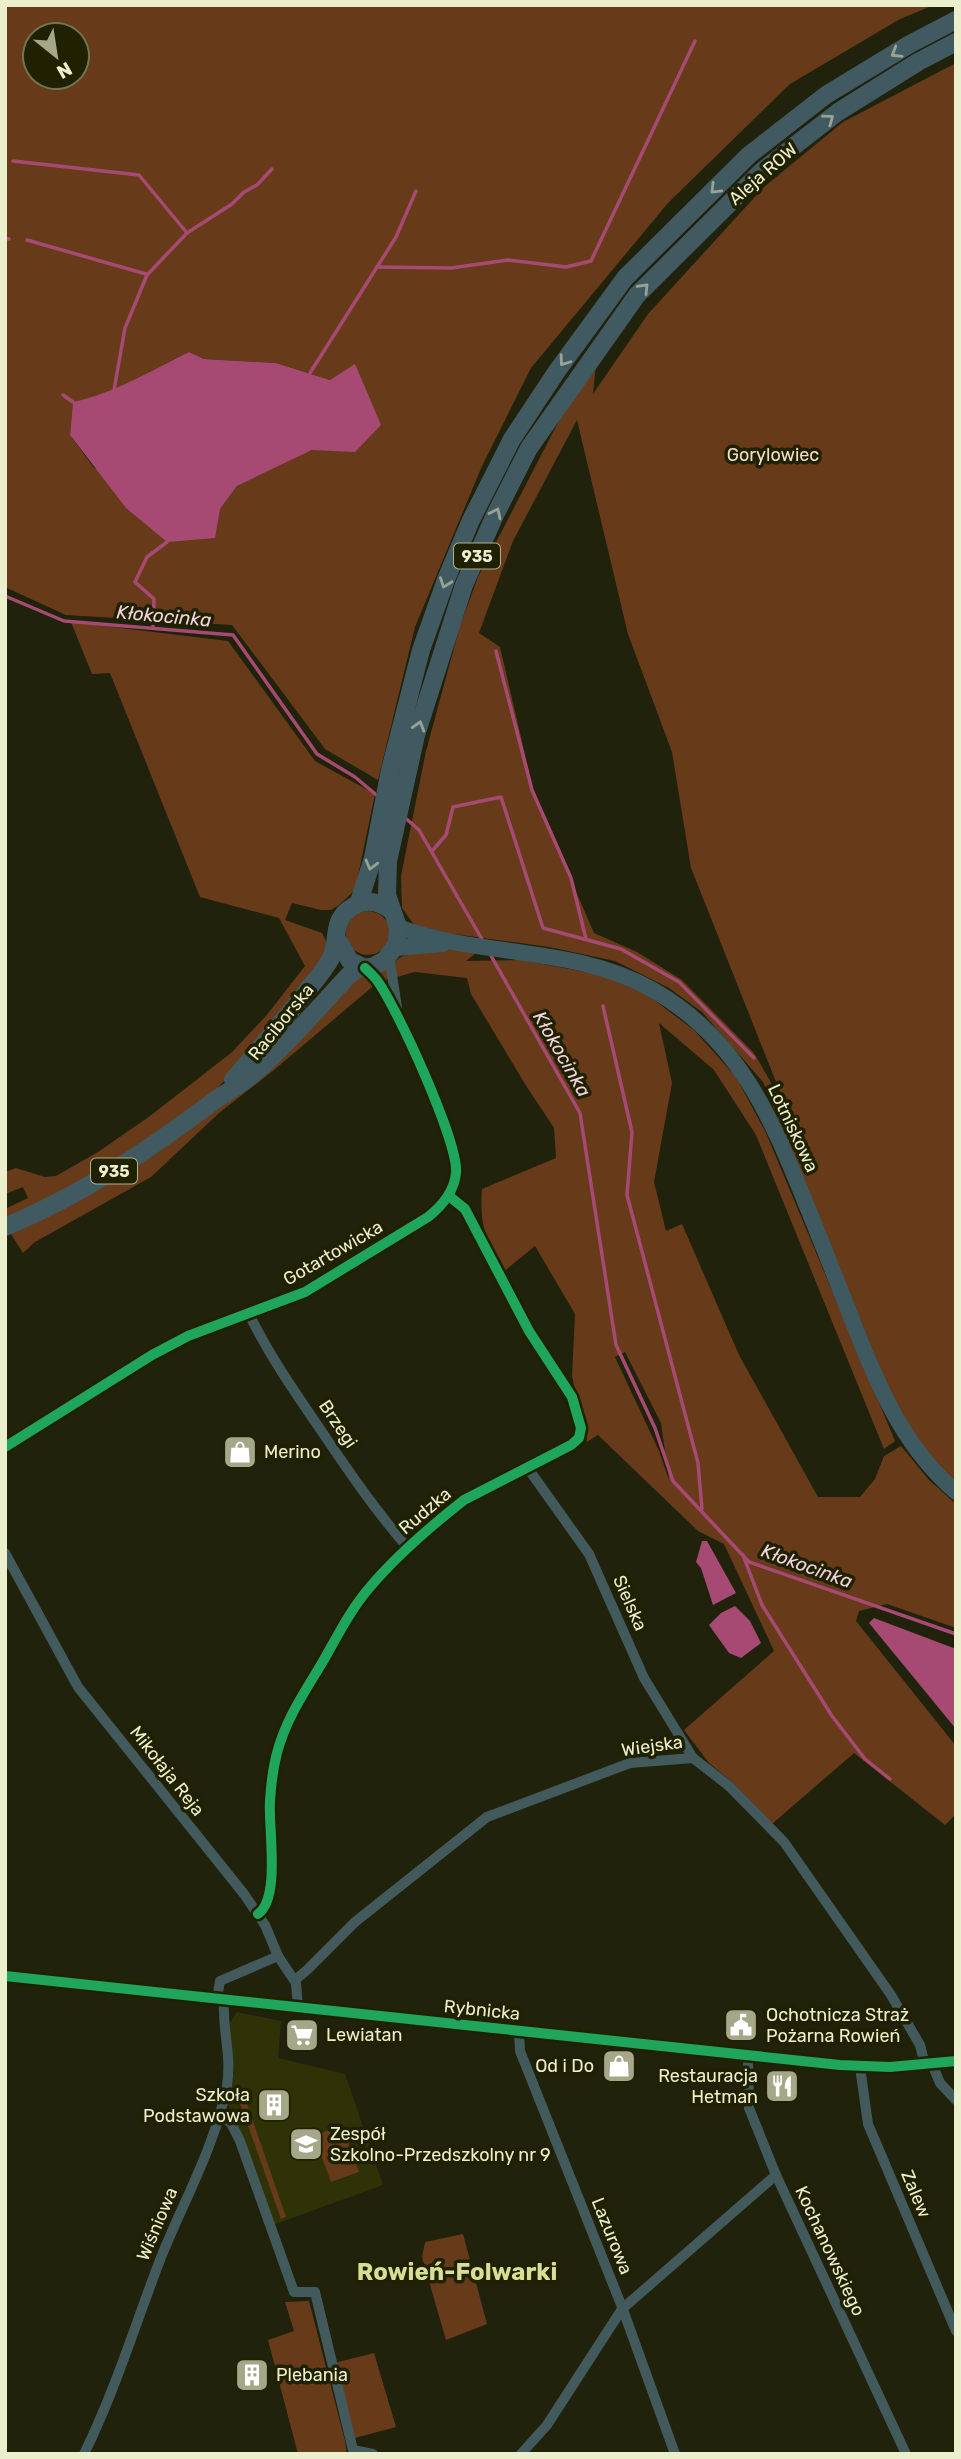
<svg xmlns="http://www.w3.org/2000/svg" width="961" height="2459" font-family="Rubik,sans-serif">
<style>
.built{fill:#2f3207}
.green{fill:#673b19;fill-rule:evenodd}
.water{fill:#a64a74}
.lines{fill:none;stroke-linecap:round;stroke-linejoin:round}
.stream{stroke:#a64a74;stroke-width:3.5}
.minor{stroke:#435a5c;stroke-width:10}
.tertiary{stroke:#435a5c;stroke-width:14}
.secondary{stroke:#3e595f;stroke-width:16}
.primary{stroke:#415a62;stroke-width:18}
.cycleway-casing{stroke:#1f2100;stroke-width:15}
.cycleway{stroke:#20a55d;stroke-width:10}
.oneway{stroke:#96a496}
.labels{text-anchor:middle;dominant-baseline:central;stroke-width:7;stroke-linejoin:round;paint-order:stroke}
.shield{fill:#1f2100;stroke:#aeb18e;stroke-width:2}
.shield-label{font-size:16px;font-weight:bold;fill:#ebefcb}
.street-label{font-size:18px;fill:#ebefcb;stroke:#1f2100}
.park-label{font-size:18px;fill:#f4dbcc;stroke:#1f2100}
.poi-label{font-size:18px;fill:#ebefcb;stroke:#1f2100;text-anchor:start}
.water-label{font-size:19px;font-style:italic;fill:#f1d4df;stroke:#1f2100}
.district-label{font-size:24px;font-weight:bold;fill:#d7df94;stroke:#1f2100}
</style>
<rect width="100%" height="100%" fill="#20220c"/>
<polygon class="built" points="237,2012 281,2021 278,2058 345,2074 383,2185 273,2225 227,2102 234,2073 228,2026"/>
<g class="green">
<path d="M5,5H934L900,19L790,84L668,203L531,368L482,466L415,627L378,780L325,749L232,625L66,615L7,588ZM35,35H77V77H35ZM189,352L204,359L276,363L330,380L381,425L305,453L237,486L220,509L94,468L70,435L73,403C115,393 150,371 189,352Z"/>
<path d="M956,63V1484L930,1457L899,1414L763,1082L702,1012L669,988L615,961L549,947L447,933L415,926L402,908L401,876L426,751L460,626L478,577L563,413L596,364L593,394L648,314L764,187L843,122ZM577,420L628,634L672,752L691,868L788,1112L754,1053L682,980L637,952L594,933L535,797L500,647L479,633L513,541Z"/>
<polygon points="71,622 228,641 315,761 375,794 355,890 339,905 331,910 321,910 292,903 285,920 322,933 327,943 323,958 250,1054 207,1099 178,1122 52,1199 5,1220 5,1209 28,1198 23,1187 5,1194 5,1172 16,1168 45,1177 56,1176 98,1152 150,1116 231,1053 266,1016 305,966 279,918 200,897 110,673 92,674"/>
<circle cx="368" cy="933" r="22"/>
<path d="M449,948L476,953L466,961L521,960L602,975L646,994L694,1030L736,1077L766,1133L895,1441L884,1449L756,1135L714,1070L659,1023L672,1083L654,1182L666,1231L682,1224L739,1355L818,1497H860L875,1479L884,1456L901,1446L929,1480L956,1504V1628L887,1604L859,1611L856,1621L956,1746V1814L945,1825L854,1753L772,1824L731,1781L709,1763L684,1730L774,1651L724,1544L698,1531L598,1435L587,1442L572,1376L575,1314L535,1246L502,1273C487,1240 479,1226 482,1189L556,1158L554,1128L525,1084L471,994L467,978L415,972L378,982L274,1070L219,1113L151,1177L35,1242L23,1253L11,1234L139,1163L358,976L391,966L399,958L412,951ZM625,1352L661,1423L669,1480L659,1451L615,1357Z"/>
<polygon points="246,2101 286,2217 281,2219 240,2103"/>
<polygon points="342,2125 359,2172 331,2182 314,2136"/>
<polygon points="463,2234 487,2324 446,2340 422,2257 425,2242"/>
<polygon points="309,2301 345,2441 347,2454 298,2454 268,2340 294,2331 285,2302"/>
<polygon points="374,2353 396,2427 355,2438 334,2363"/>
</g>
<g class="water">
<path d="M189,352L204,359L276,363L330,380L355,364L381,425L355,452L312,450L237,486L220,509L215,538L167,542L126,508L70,435L73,402C115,393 150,371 189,352Z"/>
<polygon points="702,1541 707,1541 736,1593 713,1605 701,1568 696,1562"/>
<polygon points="735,1606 750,1621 761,1643 741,1658 729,1653 709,1625 721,1613"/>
<polygon points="874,1618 956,1649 956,1729 869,1623"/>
</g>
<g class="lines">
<g class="stream">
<polyline points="13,161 139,175 187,233"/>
<polyline points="5,238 9,239"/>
<polyline points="27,240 146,274"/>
<polyline points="377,267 451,268 508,260 566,267 591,261 695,41"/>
<polyline points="310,373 396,237 416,191"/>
<polyline points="114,390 125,328 147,275 187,233 232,204 244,192 257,185 272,169"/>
<polyline points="63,395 73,402"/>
<polyline points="5,596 64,621 233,635 317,754 355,777 380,798"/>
<polyline points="153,628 154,599 135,582 147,557 167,542"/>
<polyline points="496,651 532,790 571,878 586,939"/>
<polyline points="403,816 419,830 483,941"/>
<polyline points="432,851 446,835 453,807 501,797 543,928 621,949 679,982 754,1058"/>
<polyline points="490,954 580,1113 616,1345 655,1428 673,1481 749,1562 956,1634"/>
<polyline points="603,1006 632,1132 627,1195 698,1463 702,1509"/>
<polyline points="743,1555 762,1605 832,1716 865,1759 890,1779"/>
</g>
<g class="minor">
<polyline points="389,956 397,1007"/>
<path d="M249,1314C268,1353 292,1388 316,1423C345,1466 374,1509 408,1548"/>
<path d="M5,1447L152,1355L188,1336L305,1292L428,1217C442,1206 454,1192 456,1173C459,1143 396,1005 376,979C373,975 368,971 365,968"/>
<polyline points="527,1467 589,1554 644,1678 693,1758"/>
<polyline points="5,1553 78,1687 244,1894 265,1925 278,1956 296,1983 298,2008"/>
<path d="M258,1914C281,1898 268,1827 270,1801C271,1785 273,1768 277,1753C286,1719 304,1693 322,1663C337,1637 350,1610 370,1587C397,1555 431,1526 464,1500L571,1445L579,1438L581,1428L572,1397L529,1331L465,1209L449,1196"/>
<polyline points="295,1980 307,1970 355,1922 487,1817 630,1763 693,1758 729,1786 784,1842 891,1995 920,2045 925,2065"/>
<polyline points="217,1999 220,1981 278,1956"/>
<polyline points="519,2032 520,2051 622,2307 675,2454"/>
<polyline points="748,2056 749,2108 776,2175 906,2454"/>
<polyline points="932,2064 940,2083 956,2100"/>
<polyline points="860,2067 868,2124 956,2331"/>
<polyline points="219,2115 231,2123 240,2141 294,2292 315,2292 353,2450 373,2454"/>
<path d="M84,2454C115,2391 135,2325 160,2260C183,2202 215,2147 227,2085C232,2057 222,2028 224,2000"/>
<polyline points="521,2454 547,2425 622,2309 776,2175"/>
</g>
<polyline class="tertiary" points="5,1976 840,2065 890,2067 956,2061"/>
<g class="secondary">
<path d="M398,927C481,958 574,945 653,990C739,1039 771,1117 806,1204C824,1248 841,1292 859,1337C882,1395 907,1450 956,1492"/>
<polyline points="395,948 443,944"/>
</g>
<g class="primary">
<polyline points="359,902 373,858 390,770 421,650 447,577 471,520 512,439 557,371 625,278 749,155 826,95 910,44 956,20"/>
<polyline points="336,937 350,961 365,968 374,966 385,960 397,944 398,927 387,895 388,861 416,735 464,585 495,515 529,448 637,295 762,171 838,112 918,62 956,42"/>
<path d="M233,1080C257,1051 282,1023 305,993C314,982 324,971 331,958C339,942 332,922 348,910C363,898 377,900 392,911"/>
<path d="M5,1227C83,1194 146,1152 214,1101C230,1090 247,1081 261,1067C292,1039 321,1005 349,975L360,967"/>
</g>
<g class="cycleway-casing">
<g id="cycleway">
<path d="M5,1447L152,1355L188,1336L305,1292L428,1217C442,1206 454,1192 456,1173C459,1143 396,1005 376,979C373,975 368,971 365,968"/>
<path d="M258,1914C281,1898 268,1827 270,1801C271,1785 273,1768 277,1753C286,1719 304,1693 322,1663C337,1637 350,1610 370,1587C397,1555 431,1526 464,1500L571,1445L579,1438L581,1428L572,1397L529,1331L465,1209L449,1196"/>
<polyline points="5,1976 840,2065 890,2067 956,2061"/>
</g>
</g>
<use href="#cycleway" class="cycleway"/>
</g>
<defs><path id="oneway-chevron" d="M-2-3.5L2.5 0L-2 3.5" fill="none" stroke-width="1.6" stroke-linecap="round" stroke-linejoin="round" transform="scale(1.75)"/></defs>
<g class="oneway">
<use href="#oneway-chevron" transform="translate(896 53) rotate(149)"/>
<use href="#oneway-chevron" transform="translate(829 119) rotate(-37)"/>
<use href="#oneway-chevron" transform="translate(715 189) rotate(135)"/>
<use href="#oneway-chevron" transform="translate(644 288) rotate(-46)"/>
<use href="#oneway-chevron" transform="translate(564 361) rotate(126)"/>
<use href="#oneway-chevron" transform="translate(496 513) rotate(-64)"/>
<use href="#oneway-chevron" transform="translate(445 583) rotate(110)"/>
<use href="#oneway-chevron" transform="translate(419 726) rotate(-73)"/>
<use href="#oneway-chevron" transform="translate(371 865) rotate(105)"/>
</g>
<defs>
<g id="shop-square" transform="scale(1.75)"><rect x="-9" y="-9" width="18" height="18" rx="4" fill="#a4a788" stroke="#1f2100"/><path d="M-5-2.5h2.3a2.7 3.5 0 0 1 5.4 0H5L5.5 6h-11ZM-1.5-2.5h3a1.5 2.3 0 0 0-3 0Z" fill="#fff"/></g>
<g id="civic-square" transform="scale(1.75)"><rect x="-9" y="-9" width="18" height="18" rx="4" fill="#a4a788" stroke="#1f2100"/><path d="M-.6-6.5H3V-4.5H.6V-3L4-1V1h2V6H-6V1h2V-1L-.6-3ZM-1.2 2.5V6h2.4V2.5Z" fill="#fff"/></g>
<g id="supermarket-square" transform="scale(1.75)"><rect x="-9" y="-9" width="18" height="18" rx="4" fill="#a4a788" stroke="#1f2100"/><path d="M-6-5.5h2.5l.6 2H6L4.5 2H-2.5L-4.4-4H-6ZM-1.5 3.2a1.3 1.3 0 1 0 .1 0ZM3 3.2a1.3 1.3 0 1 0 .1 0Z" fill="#fff"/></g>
<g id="restaurant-square" transform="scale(1.75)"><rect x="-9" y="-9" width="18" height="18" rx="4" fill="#a4a788" stroke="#1f2100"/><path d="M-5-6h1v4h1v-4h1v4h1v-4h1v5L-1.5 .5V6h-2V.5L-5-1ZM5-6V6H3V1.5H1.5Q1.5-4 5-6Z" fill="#fff"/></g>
<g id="building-square" transform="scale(1.75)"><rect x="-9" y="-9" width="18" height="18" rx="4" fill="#a4a788" stroke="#1f2100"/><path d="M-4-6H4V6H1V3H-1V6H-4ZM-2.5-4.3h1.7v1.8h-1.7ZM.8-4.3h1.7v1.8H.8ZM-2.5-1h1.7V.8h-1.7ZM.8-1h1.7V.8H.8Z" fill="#fff"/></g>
<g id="school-square" transform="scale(1.75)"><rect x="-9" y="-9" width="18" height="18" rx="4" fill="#a4a788" stroke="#1f2100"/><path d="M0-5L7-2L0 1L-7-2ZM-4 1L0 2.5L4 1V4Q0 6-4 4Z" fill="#fff"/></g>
</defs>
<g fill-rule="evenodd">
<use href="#shop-square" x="240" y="1452"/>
<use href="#civic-square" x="741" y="2025"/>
<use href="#supermarket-square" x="302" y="2035"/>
<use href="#shop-square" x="619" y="2066"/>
<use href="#restaurant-square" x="782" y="2086"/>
<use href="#building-square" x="274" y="2105"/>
<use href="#school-square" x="306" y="2144"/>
<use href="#building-square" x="252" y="2375"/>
</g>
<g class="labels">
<g class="shield">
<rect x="454" y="543.5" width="46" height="25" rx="5"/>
<rect x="91" y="1158.5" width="46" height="25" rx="5"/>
</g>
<g class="shield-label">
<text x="477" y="556">935</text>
<text x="114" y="1171">935</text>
</g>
<g class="street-label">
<text transform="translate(763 174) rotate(-41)">Aleja ROW</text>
<text transform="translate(281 1022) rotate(-51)">Raciborska</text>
<text transform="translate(793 1128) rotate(65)">Lotniskowa</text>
<text transform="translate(333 1253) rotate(-30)">Gotartowicka</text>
<text transform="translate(338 1424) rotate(56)">Brzegi</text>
<text transform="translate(425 1511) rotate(-40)">Rudzka</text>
<text transform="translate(630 1603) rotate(66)">Sielska</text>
<text transform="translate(652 1746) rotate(-8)">Wiejska</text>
<text transform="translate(167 1771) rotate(52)">Mikołaja Reja</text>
<text transform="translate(482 2010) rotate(6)">Rybnicka</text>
<text transform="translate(916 2194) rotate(67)">Zalew</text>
<text transform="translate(157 2224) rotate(-67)">Wiśniowa</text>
<text transform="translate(612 2236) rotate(68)">Lazurowa</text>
<text transform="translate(830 2251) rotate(65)">Kochanowskiego</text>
</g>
<g class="park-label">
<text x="773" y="455">Gorylowiec</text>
</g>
<g class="poi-label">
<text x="264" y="1452">Merino</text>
<text x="766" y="2015">Ochotnicza Straż<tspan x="766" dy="21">Pożarna Rowień</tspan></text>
<text x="326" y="2035">Lewiatan</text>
<text x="594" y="2066" text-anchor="end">Od i Do</text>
<text x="758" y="2076" text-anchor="end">Restauracja<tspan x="758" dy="21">Hetman</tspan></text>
<text x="250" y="2095" text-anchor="end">Szkoła<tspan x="250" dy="21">Podstawowa</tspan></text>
<text x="330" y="2134">Zespół<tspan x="330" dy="21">Szkolno-Przedszkolny nr 9</tspan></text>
<text x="276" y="2375">Plebania</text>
</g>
<g class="water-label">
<text transform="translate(164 616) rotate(5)">Kłokocinka</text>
<text transform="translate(562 1054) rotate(60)">Kłokocinka</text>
<text transform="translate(807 1566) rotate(20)">Kłokocinka</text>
</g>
<g class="district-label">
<text x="457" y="2272">Rowień-Folwarki</text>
</g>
</g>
<rect width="961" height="2459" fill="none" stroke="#ebefcb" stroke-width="14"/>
<g transform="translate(56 56) rotate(150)"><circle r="33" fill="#1f2100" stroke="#717351" stroke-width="2"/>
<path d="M0-5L12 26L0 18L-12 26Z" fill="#a4a788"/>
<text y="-10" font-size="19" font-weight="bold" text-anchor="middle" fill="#ebefcb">N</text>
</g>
</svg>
